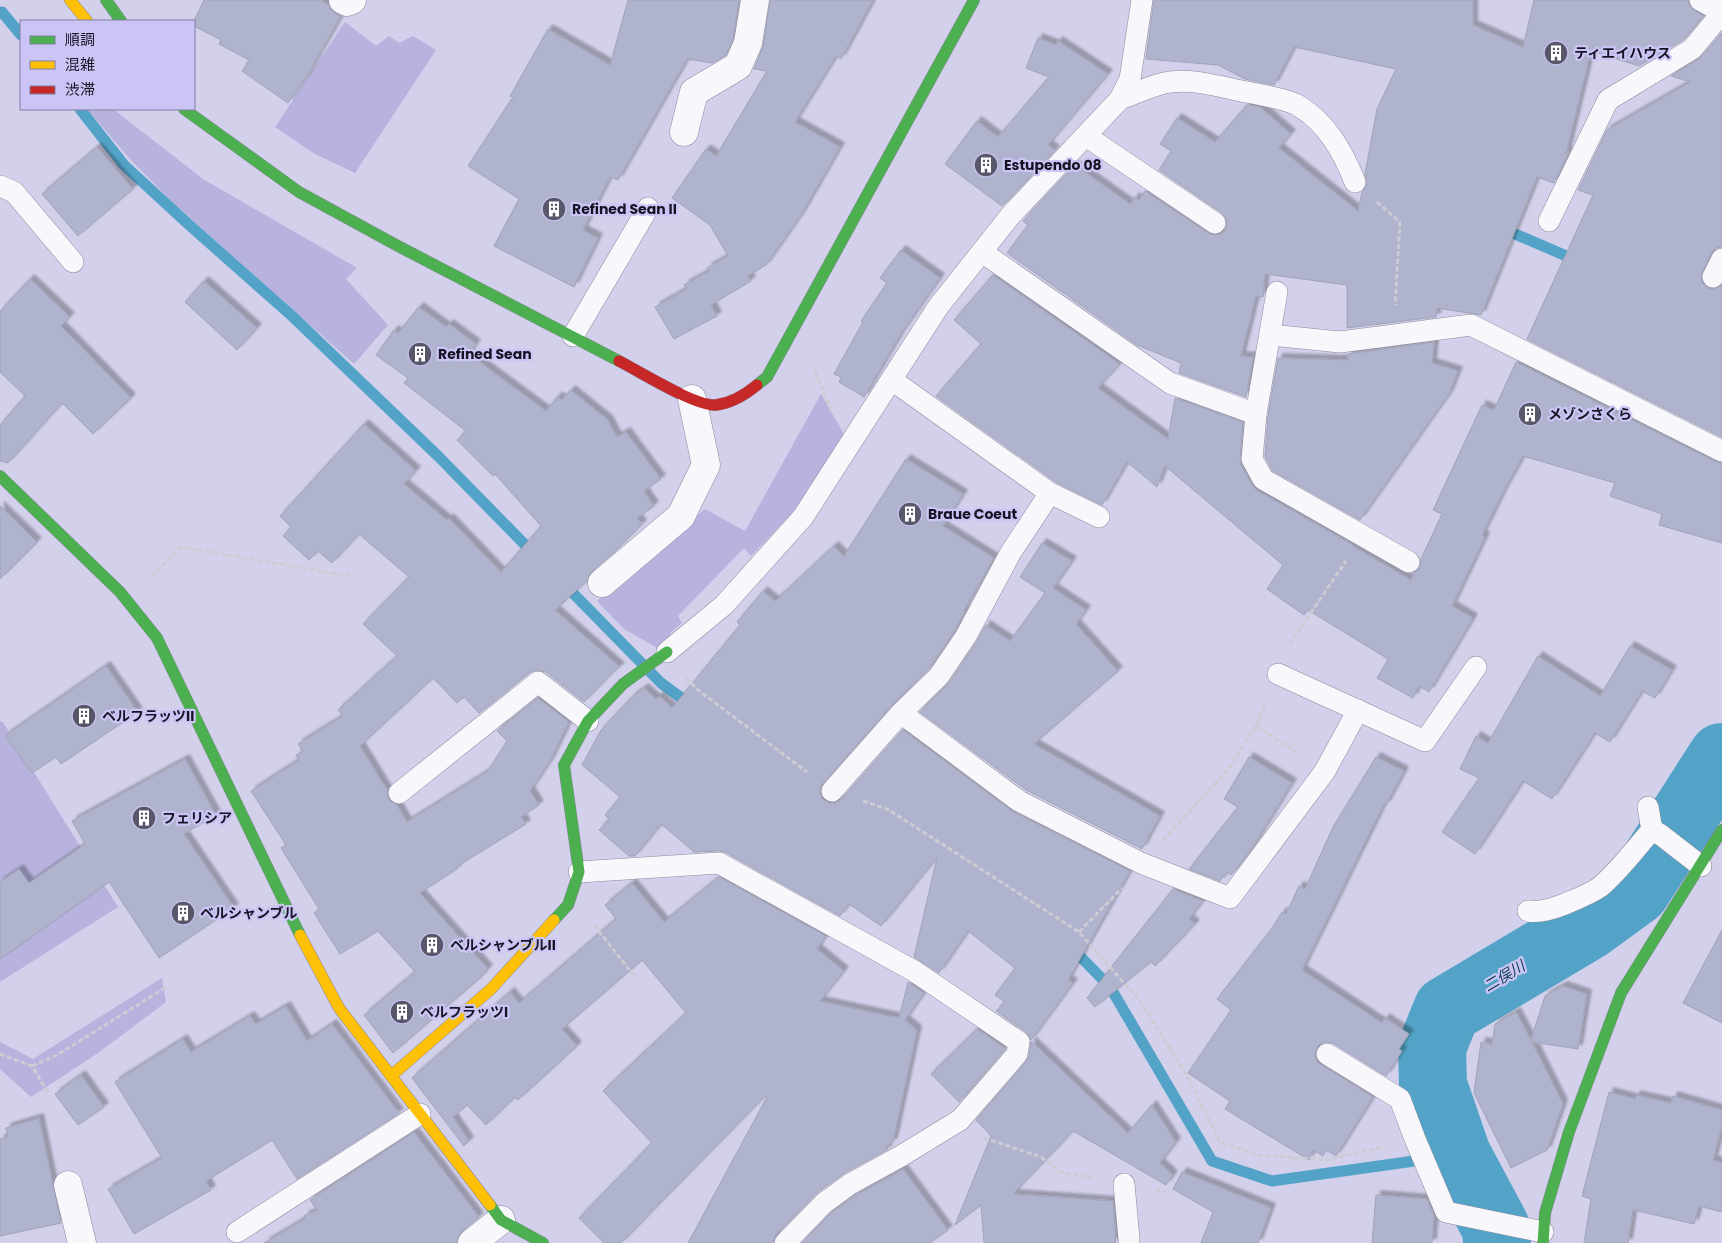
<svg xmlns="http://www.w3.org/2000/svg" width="1722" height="1243" font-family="Poppins,'Noto Sans JP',sans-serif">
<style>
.green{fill:#b7b2de}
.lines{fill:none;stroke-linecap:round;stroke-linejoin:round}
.stream{stroke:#53a3c8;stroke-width:11}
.river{stroke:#53a3c8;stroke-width:68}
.building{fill:#afb3cd;stroke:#a1a3b6;filter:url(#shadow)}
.lane-casing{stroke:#8b899c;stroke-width:22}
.street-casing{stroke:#8b899c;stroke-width:29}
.fast-casing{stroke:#8b899c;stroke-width:12}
.slow-casing{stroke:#8b899c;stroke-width:12}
.jam-casing{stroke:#8b899c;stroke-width:12}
.path{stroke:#cdccd4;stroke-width:3;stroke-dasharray:5 2.5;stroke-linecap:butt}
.lane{stroke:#f8f8fc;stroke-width:21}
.street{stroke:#f8f8fc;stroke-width:28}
.fast{stroke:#4caf50;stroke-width:11}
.slow{stroke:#ffc107;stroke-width:11}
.jam{stroke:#c62828;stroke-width:11}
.labels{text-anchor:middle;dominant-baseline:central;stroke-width:4.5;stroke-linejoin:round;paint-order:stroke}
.poi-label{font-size:14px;font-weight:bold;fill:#161424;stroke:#cac5f4;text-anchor:start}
.water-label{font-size:15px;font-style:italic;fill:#113e51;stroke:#cac5f4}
</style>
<defs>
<filter id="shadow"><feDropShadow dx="4.5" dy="-4.5" stdDeviation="1" flood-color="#0004"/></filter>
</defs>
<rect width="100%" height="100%" fill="#d2d0ea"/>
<g class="green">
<polygon points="345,22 376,46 389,36 399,43 413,36 436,50 355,173 315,154 275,127"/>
<polygon points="87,109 113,109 203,179 357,268 346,279 388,325 354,364 172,202 129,158"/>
<polygon points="821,394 845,436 792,513 751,556 744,548 678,616 682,623 670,633 673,638 659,649 624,629 597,601 705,509 745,531"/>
<polygon points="2,721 118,907 0,982 0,722"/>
<polygon points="162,978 166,1002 98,1053 31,1097 0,1069 0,1042 33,1059"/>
</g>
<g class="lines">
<g class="stream">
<polyline points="2,12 21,35"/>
<polyline points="80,109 124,165 187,223 292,316 438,456 535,555"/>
<polyline points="1501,228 1578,261"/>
<polyline points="564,584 661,683 691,705"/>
<polyline points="1071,947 1110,987 1212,1161 1272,1181 1457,1155"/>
</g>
<polyline class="river" points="1497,1243 1496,1228 1457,1155 1433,1085 1432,1047 1447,1010 1588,926 1636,891 1722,757"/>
</g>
<g class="building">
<polygon points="204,0 321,0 329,5 330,9 336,14 341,16 307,76 288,103 242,71 249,60 219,44 221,40 194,26 194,21"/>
<polygon points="628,0 739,0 733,39 726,55 712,63 687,59 618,180 610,177 583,230 598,238 574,287 494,246 519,199 468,166 513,97 510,96 548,29 610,65"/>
<polygon points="770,0 873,0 841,59 836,56 795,122 840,147 801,215 766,265 748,276 751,281 711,305 717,316 674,339 655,307 687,289 684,285 709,271 707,268 728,256 710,225 672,198 706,149 716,156 767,71 754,69 763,46"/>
<polygon points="1154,0 1473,0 1473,25 1523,47 1534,0 1688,0 1690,7 1703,16 1684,39 1639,66 1591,51 1566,154 1569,152 1554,183 1537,177 1481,315 1437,308 1436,317 1347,328 1347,285 1265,274 1263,297 1256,296 1241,356 1253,357 1246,397 1179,373 1181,363 1137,345 1007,253 1028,225 1023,221 1075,165 1130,204 1135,197 1139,200 1145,191 1208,233 1215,235 1221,234 1226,230 1227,224 1226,218 1222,213 1159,170 1171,151 1160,144 1177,118 1215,142 1247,105 1260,107 1291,134 1279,148 1358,211 1362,192 1367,184 1365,174 1377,109 1396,69 1294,47 1274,85 1245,79 1218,65 1146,59"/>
<polygon points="1722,33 1722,247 1716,248 1711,253 1701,277 1702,283 1708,288 1714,289 1722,285 1722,437 1527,339 1593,195 1578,190 1607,130 1690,82 1671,76 1701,57"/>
<polygon points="1038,38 1056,45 1058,41 1108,74 1048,145 1055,150 1002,206 945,164 977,121 998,137 1049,77 1026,68"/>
<polygon points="97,147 133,189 78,236 42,194"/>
<polygon points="901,250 940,278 900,335 864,397 839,382 841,377 834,374 863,322 861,321 887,283 880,278"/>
<polygon points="993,275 1120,364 1098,388 1168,439 1175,398 1243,422 1240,458 1241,465 1252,485 1256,490 1353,545 1353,546 1411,580 1414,573 1420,568 1421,559 1442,514 1433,510 1482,405 1494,410 1516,362 1716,462 1722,463 1722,543 1659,525 1662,514 1610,496 1615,483 1523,456 1503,492 1482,535 1485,537 1452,606 1473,618 1429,692 1419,686 1413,698 1377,678 1388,659 1308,610 1304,615 1267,589 1283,565 1165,466 1157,487 1127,462 1102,505 1056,482 936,396 981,344 954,320"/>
<polygon points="30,279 70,317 61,326 131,398 93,434 62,403 8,463 0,461 0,425 25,396 0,372 0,311"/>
<polygon points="204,281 257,328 237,350 185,302"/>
<polygon points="419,307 446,327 449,324 476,344 469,354 546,411 558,396 562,400 571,390 608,420 617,437 626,432 661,479 644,491 654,506 637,518 642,524 614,552 592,571 587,581 555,610 620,667 612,673 584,702 546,672 536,670 530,672 479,713 464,697 457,703 433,678 360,746 387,790 387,795 389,800 397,805 407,822 487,772 507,741 497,731 538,698 569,722 550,761 530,791 539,805 521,817 526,824 456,867 457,869 420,893 488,969 480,978 393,1053 364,1015 415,972 378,931 340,954 314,913 319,909 281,848 286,845 251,791 299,760 296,755 303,751 298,744 343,716 338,710 397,656 363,624 409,577 359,534 332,563 318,551 309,560 283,536 291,527 280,516 364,424 416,471 404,484 447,520 449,518 501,572 541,526 495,474 493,476 457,440 466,431 404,383 408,378 376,355 394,330 398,333"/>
<polygon points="1434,342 1432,363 1458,371 1449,394 1360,520 1272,470 1265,456 1268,416 1278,358 1348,360 1348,354"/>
<polygon points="906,459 963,494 943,526 994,558 964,610 965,611 955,630 929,668 892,705 823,783 820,788 820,794 823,800 829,803 835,803 841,800 903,730 1012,811 1130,871 1068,980 1073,983 1031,1040 1026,1032 996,1011 1005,1002 995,995 1015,968 968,931 939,973 914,957 937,857 881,926 849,904 840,916 725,852 718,851 694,852 661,824 635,856 629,856 599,830 609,819 605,815 620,797 582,765 601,730 633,696 644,688 656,699 659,696 672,708 740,625 737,622 763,591 775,601 834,546 844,556"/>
<polygon points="0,506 37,542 0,579"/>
<polygon points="1042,543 1072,561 1053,588 1086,610 1076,624 1118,671 1034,744 1160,816 1142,849 1026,790 920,712 949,683 976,643 986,625 1010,641 1045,593 1020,577"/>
<polygon points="1630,646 1672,670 1655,698 1642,691 1610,742 1595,733 1552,799 1523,781 1475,854 1442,832 1479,778 1460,769 1476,736 1488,743 1538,656 1600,696"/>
<polygon points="106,666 138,712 61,764 56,757 32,773 5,736"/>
<polygon points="1249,757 1292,783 1252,848 1231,875 1227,872 1220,881 1189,869 1238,807 1224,799"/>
<polygon points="1376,757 1404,771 1386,805 1384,804 1302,970 1382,1023 1385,1018 1409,1034 1399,1049 1402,1051 1386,1076 1333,1043 1327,1042 1321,1043 1317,1047 1315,1054 1316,1060 1320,1064 1373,1097 1336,1156 1326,1150 1323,1156 1313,1150 1309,1160 1225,1109 1230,1101 1188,1073 1231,1010 1217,999 1273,927 1282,912 1286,914 1299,886 1305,889 1333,827"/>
<polygon points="185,759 216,815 184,834 234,908 159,958 109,882 0,959 0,882 19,869 29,883 85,844 72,821"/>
<polygon points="719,877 826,936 817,949 844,971 820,1001 899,1018 908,982 924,993 905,1020 917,1030 893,1142 886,1146 888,1149 844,1173 816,1193 776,1234 773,1243 688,1243 767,1097 765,1096 621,1243 604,1243 579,1218 652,1143 603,1091 686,1013 642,960 562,1029 577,1046 518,1100 515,1097 486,1125 467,1105 453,1117 469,1141 464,1146 412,1078 510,992 519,1003 616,919 605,905 632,883 664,922"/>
<polygon points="1173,889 1203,901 1189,919 1195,924 1155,966 1151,962 1095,1007 1087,998"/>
<polygon points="1722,930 1722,1023 1683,1003"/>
<polygon points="1563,986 1587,994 1578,1049 1532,1042 1563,1104 1547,1150 1511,1168 1474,1093 1481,1042 1492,1044 1495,1024 1516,1012 1531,1040 1545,996"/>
<polygon points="286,1006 307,1041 332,1024 399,1113 297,1179 272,1140 206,1181 211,1190 134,1234 108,1189 162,1158 115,1082 183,1039 191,1052 250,1016 256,1024"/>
<polygon points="977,1029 1005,1048 959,1102 931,1074"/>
<polygon points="1031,1041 1128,1133 1152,1105 1176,1142 1160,1163 1173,1175 1166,1185 1073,1131 1013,1194 1113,1201 1116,1243 984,1243 981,1205 955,1225 991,1136 976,1120 1026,1062 1029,1056"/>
<polygon points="81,1075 104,1107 78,1125 55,1094"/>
<polygon points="1609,1092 1635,1099 1636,1095 1671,1103 1673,1096 1722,1110 1722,1126 1713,1160 1722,1163 1722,1212 1699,1206 1694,1224 1633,1210 1628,1243 1584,1243 1591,1199 1582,1196"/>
<polygon points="39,1118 61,1223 0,1236 0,1139 8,1137 6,1128"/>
<polygon points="414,1132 479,1217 462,1231 458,1237 457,1243 264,1243 305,1219 304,1216 317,1210 310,1200"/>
<polygon points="903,1169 948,1230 930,1243 802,1243 832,1212 857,1195"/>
<polygon points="1182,1172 1271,1208 1258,1243 1201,1243 1213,1212 1173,1189"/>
<polygon points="1376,1195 1427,1199 1434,1216 1432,1243 1372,1243"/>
</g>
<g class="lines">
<g class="lane-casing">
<g id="lane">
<polyline points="1700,0 1722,12"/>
<path d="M1120,99C1134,94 1149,87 1164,83C1185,78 1210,84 1232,89C1248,93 1286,98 1299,106C1327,123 1343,152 1355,182"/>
<polyline points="1086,136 1215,223"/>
<polyline points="0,186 14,192 73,262"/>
<polyline points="1549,221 1608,100 1692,49 1722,13"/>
<polyline points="982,252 1170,383 1256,414 1252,459 1263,479 1409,562"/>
<polyline points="1713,277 1722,259"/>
<polyline points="1270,335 1340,342 1471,325 1722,451"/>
<polyline points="573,336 648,208"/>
<polyline points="892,380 1050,493 1011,552 966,636 939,676 901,713 1019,801 1141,863 1230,898 1325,771 1358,710"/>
<polyline points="1256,414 1277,292"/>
<polyline points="1050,493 1099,517"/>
<polyline points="667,652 724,605 803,517 938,307 1010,216 1120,99 1130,79 1142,0"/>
<polyline points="1278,674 1425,741 1476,667"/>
<polyline points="832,791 901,713"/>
<polyline points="399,793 538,682 588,721"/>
<polyline points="1652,830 1661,835 1701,866"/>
<polyline points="579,872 719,863 914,971 1019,1042 1017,1054 960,1120 901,1156 850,1184 824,1203 785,1243"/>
<path d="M1528,911C1541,913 1553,909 1565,904C1577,899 1590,894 1600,887C1619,871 1635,849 1652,830L1648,807"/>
<polyline points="1327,1054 1400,1099 1415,1139 1446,1212 1543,1232"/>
<polyline points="1124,1184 1129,1239"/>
<polyline points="237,1232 420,1114"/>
</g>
</g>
<g class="street-casing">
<g id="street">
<polyline points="343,0 347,2 352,0"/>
<polyline points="684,132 694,92 738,66 748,43 755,0"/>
<polyline points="602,583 681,516 706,465 692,399"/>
<polyline points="68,1185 82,1243"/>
<polyline points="472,1243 501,1220"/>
</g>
</g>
<g class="fast-casing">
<g id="fast">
<polyline points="106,0 121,21"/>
<polyline points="184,109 299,192 398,246 619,361"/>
<polyline points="757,385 767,377 974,0"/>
<polyline points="0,476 120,592 157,638 300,935"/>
<polyline points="554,920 568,905 579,872 564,765 588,721 623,684 667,652"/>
<polyline points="490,1205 501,1220 543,1243"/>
<polyline points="1543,1243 1545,1213 1569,1132 1621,993 1722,830"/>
</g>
</g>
<g class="slow-casing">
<g id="slow">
<polyline points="70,0 87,21"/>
<polyline points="300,935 339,1008 490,1205"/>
<polyline points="391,1076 491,989 554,920"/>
</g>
</g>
<g class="jam-casing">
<path id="jam" d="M619,361C639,371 696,407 716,405C732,403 745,395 757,385"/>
</g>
<g class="path">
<polyline points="1377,202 1400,222 1395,305"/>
<polyline points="815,372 833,414"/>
<polyline points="151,577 181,547 350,576"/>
<polyline points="1290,645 1293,639 1346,561"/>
<polyline points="686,678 698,690 807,772"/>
<polyline points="1256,726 1299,754"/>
<polyline points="863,801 889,810 1079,932 1140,1001 1186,1074 1220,1142 1259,1155 1328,1160 1385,1146"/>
<polyline points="1163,840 1228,770 1256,726 1266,702"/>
<polyline points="594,925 635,977"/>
<polyline points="1079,932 1122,888"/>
<polyline points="0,1054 32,1066 49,1094"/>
<polyline points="32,1066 57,1055 168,986"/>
<polyline points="984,1138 1041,1157 1061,1172 1095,1178"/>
<polyline points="1155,1190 1166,1192"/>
</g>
<use href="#lane" class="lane"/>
<use href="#street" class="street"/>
<use href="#fast" class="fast"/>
<use href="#slow" class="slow"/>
<use href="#jam" class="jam"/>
</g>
<defs>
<g id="building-disc" transform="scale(1.25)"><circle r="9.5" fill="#585669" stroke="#cac5f4"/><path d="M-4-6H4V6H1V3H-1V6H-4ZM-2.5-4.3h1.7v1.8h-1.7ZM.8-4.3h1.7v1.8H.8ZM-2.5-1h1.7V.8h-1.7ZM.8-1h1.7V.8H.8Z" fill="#fff"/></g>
</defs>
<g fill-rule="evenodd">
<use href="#building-disc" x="1556" y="53"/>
<use href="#building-disc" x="986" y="165"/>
<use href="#building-disc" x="554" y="209"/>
<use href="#building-disc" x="420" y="354"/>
<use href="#building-disc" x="1530" y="414"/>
<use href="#building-disc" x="910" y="514"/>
<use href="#building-disc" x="84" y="716"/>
<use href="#building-disc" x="144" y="818"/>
<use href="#building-disc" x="183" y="913"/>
<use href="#building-disc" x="432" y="945"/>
<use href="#building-disc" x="402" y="1012"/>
</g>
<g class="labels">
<g class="poi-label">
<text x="1574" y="53">ティエイハウス</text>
<text x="1004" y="165">Estupendo 08</text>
<text x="572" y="209">Refined Sean II</text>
<text x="438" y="354">Refined Sean</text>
<text x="1548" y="414">メゾンさくら</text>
<text x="928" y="514">Braue Coeut</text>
<text x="102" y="716">ベルフラッツII</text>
<text x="162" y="818">フェリシア</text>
<text x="200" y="913">ベルシャンブル</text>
<text x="450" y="945">ベルシャンブルII</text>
<text x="420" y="1012">ベルフラッツI</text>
</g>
<g class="water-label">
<text transform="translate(1504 976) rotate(-31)">二俣川</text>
</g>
</g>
<rect x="20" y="20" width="175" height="90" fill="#cac5f4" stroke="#827ea1"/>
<rect x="30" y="36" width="25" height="8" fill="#4caf50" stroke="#827ea1"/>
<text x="65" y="45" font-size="15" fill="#161424">順調</text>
<rect x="30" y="61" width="25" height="8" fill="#ffc107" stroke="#827ea1"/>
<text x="65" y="70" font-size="15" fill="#161424">混雑</text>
<rect x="30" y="86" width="25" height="8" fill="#c62828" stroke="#827ea1"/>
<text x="65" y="95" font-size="15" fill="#161424">渋滞</text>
</svg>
